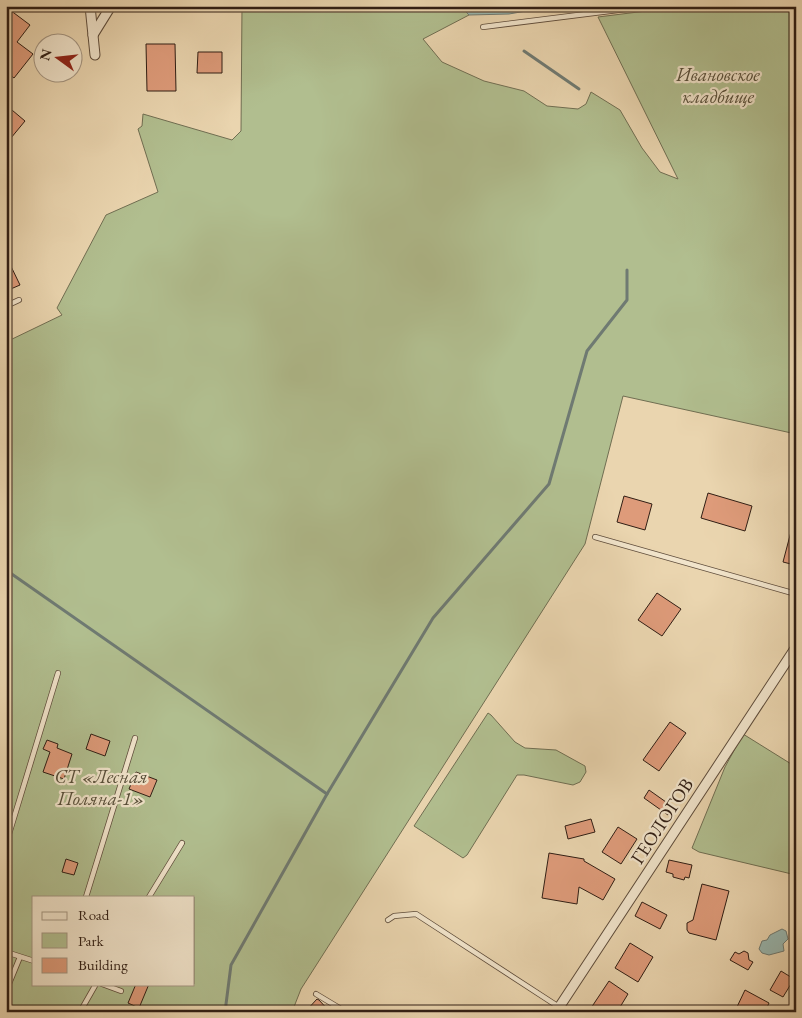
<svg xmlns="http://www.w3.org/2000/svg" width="802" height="1018" font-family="'EB Garamond',serif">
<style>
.green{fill:#b1be8f;stroke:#706e52;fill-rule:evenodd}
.water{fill:#99b8b1;stroke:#6f7a72}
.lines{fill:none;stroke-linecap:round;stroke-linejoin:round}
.shore{stroke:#646b62;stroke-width:1}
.stream{stroke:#6f7a72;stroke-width:3}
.building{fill:#de9b7a;stroke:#301e14}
.lane-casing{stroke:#5e4c3b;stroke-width:6}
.street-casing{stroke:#5e4c3b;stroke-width:11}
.lane{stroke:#f1e4cb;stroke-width:4.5}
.street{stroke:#f1e4cb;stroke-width:9}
.labels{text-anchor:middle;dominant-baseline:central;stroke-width:4.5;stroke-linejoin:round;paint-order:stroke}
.park-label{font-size:19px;font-style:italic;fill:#574e39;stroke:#f1e4cb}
.street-label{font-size:19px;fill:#301e14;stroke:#f1e4cb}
</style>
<rect width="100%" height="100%" fill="#ead5af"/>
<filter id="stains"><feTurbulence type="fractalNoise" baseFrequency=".004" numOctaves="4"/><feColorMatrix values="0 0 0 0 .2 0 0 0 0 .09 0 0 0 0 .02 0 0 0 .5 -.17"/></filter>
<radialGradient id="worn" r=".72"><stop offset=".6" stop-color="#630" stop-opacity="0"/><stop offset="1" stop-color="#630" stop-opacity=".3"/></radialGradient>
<g class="green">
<path d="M242,6H460L469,15L423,39L442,62L484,81L524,91L547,106L578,109L586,104L591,92L620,110L642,148L660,172L678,179L598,17L686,6H796V434L623,396L585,544L301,989L292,1012H6V342L62,315L57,308L106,215L158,192L138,129L142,126L143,114L232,140L241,131ZM34,897H194V984H34Z"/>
<polygon points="488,713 491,715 515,742 525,748 556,750 585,766 586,772 580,782 573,785 524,775 517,775 467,855 463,858 414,826"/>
<polygon points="743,734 796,767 796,875 699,852 692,848 725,767"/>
</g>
<g class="water">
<polygon points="460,6 554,6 509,14 469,15"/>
<polygon points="782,929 786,931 788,939 783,944 784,951 769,955 762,953 759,949 762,941 767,940 770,935"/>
</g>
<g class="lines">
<polyline class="shore" points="468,6 472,10 508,9 523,6"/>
<g class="stream">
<polyline points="524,51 579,89"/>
<polyline points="6,570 327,794"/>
<polyline points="225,1012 231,965 327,794 433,618 549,484 587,351 627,300 627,270"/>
</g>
</g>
<g class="building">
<polygon points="6,7 30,25 17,42 33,54 14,78 6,72"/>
<polygon points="146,44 175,44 176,91 147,91"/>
<polygon points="198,52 222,52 222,73 197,73"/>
<polygon points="6,105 25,121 6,144"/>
<polygon points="6,256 20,285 6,291"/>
<polygon points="708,493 752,506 745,531 701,518"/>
<polygon points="624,496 652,504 645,530 617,522"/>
<polygon points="793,524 796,524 796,547 791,564 783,562"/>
<polygon points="657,593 681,609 662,636 638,620"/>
<polygon points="670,722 686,733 659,771 643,760"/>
<polygon points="91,734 110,741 105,756 86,749"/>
<polygon points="47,740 58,744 57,748 72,754 64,779 43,772 50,752 43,749"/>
<polygon points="136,772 157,780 150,797 129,789"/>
<polygon points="649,790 673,807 668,815 644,798"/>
<polygon points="591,819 595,832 568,839 565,826"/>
<polygon points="618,827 637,839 621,864 602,852"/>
<polygon points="549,853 584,859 584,861 615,879 603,900 579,887 577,904 542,898"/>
<polygon points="66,859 78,863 74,875 62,872"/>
<polygon points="669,860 692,865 689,878 685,877 684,880 673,877 673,874 666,872"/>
<polygon points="702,884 729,891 716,940 689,933 687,930 687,923 693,920"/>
<polygon points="642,902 667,915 660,929 635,916"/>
<polygon points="630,943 653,957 638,982 615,968"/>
<polygon points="744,951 748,953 749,960 753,962 748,970 730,960 735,952 739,954"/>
<polygon points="781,971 794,979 783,997 770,990"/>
<polygon points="609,981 628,994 617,1012 596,1012 591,1008"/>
<polygon points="136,984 149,984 139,1008 128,1003"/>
<polygon points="745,990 769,1003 765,1012 742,1012 736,1009"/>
<polygon points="317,999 319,1000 330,1012 305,1012"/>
</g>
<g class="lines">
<g class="lane-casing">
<g id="lane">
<polyline points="483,27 650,6"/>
<polyline points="6,306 19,300"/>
<polyline points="595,537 796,594"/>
<polyline points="6,844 58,673"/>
<polyline points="86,897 135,738"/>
<polyline points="149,897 182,843"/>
<polyline points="388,920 394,916 416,914 559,1007"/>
<polyline points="6,952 34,961"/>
<polyline points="102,984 121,991"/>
<polyline points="6,991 20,957"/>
<polyline points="316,994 346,1012"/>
<polyline points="80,1012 96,984"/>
</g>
</g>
<g class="street-casing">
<g id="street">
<polyline points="90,6 95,55"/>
<polyline points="93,35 111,6"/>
<polyline points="556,1012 796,647"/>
</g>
</g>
<use href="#lane" class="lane"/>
<use href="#street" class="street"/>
</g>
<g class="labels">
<g class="park-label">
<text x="718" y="74">Ивановское<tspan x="718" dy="22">кладбище</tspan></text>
<text x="101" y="776">СТ «Лесная<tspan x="101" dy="22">Поляна-1»</tspan></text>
</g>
<g class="street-label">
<text transform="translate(662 821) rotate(-57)">ГЕОЛОГОВ</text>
</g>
</g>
<rect width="802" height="1018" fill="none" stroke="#ead5af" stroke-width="25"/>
<rect x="8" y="8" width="787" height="1003" fill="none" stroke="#301e14" stroke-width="2.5"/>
<rect x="12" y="12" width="777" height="993" fill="none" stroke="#301e14"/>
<rect x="32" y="896" width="162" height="90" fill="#f1e4cb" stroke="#a49582"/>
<rect x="42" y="912" width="25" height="8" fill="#f1e4cb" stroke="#a49582"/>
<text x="78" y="920" font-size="15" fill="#301e14">Road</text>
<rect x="42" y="933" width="25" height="15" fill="#b1be8f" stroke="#a49582"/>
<text x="78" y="946" font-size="15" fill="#301e14">Park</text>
<rect x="42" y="958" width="25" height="15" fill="#de9b7a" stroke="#a49582"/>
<text x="78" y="970" font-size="15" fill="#301e14">Building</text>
<g transform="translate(58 58) rotate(285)"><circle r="24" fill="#f1e4cb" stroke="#a49582"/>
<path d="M0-4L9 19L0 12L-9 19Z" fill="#8f2418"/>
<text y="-8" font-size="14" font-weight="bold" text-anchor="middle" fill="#301e14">N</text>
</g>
<rect width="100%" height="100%" filter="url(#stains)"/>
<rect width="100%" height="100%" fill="url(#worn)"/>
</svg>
